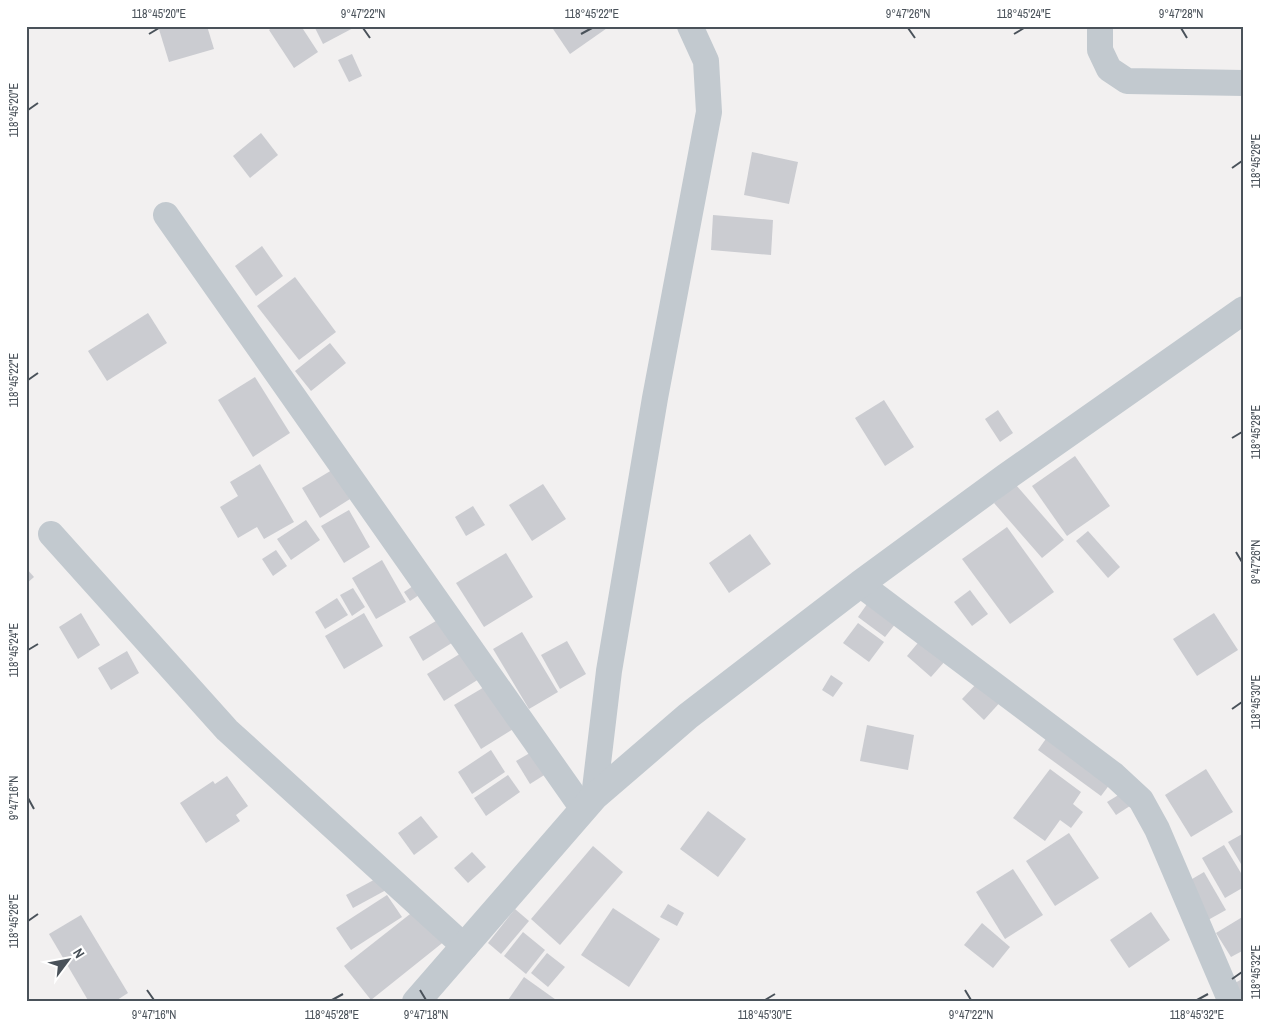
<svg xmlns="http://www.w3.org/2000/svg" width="1270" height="1028" font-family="'Archivo Narrow',sans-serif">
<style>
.building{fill:#cbccd1}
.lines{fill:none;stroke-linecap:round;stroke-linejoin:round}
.minor{stroke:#c2c9cf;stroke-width:26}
.tertiary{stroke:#c2c9cf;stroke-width:28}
.ticks{fill:none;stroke:#4a525a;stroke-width:2}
.neatline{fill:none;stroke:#4a525a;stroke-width:2}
.ticks-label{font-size:12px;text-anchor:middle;fill:#4a525a}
</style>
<rect width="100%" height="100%" fill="#f2f0f0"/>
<g class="building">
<polygon points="158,26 207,26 214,49 169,62"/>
<polygon points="274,26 301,26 318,52 294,68 269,30"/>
<polygon points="314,26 357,26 323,44"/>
<polygon points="551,26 610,26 570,54"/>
<polygon points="352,54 362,76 349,82 338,60"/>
<polygon points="261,133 278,155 250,178 233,156"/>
<polygon points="752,152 798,162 789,204 744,195"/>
<polygon points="713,215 773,220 771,255 711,250"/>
<polygon points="262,246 283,276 256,296 235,266"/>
<polygon points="295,277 336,332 299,360 257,306"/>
<polygon points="148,313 167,343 107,381 88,351"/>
<polygon points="330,343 346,363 311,391 295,371"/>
<polygon points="255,377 290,433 253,457 218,400"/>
<polygon points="884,400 914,447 885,466 855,418"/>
<polygon points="998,410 1013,433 1000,442 985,419"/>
<polygon points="1075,456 1110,506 1067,536 1032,486"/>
<polygon points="260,464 294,522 264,539 257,527 238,538 220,507 238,496 230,482"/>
<polygon points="332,470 350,499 320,518 302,488"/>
<polygon points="543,484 566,519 532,541 509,505"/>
<polygon points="1016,485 1064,540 1042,558 994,503"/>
<polygon points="473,506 485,525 466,536 455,517"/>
<polygon points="349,510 370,547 344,563 321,526"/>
<polygon points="306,520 320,540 291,560 277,539"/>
<polygon points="1007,527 1054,592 1010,624 962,559"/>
<polygon points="1088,531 1120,567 1108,578 1076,541"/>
<polygon points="750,534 771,564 729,593 709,563"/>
<polygon points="276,550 287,566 273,576 262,559"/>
<polygon points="506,553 533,597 484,627 456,583"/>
<polygon points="382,560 406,602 376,619 352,578"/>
<polygon points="26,568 34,577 26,584"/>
<polygon points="413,586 419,595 410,601 404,592"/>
<polygon points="353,588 365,607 352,616 340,595"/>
<polygon points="970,590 988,614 972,626 954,602"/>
<polygon points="872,597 900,618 885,637 858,617"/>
<polygon points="337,598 348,615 325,629 315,612"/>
<polygon points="81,613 100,645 78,659 59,627"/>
<polygon points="364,613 383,646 344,669 325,636"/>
<polygon points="1214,613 1238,650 1197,676 1173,639"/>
<polygon points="441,618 455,641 423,661 409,637"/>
<polygon points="858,623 884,642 869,662 843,643"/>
<polygon points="522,632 558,692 529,709 493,649"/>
<polygon points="922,638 946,660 931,677 907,656"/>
<polygon points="567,641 586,674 560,689 541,655"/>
<polygon points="127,651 139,673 111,690 98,668"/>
<polygon points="463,652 479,679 444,701 427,674"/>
<polygon points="831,675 843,683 833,697 822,690"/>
<polygon points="981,679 1003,699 984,720 962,699"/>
<polygon points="491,683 518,726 481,749 454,705"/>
<polygon points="867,725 914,735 908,770 860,761"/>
<polygon points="1050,733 1113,780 1101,796 1038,750"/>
<polygon points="491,750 505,772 472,794 458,772"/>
<polygon points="535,750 549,772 530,784 516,761"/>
<polygon points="1050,769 1081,792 1073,804 1083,812 1071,828 1060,820 1045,841 1013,818"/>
<polygon points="1206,769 1233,812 1191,837 1165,795"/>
<polygon points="508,775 520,792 486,816 474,798"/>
<polygon points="227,776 248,806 236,815 240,821 206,843 180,803 213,781 215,784"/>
<polygon points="1125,791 1133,804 1116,815 1107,802"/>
<polygon points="708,811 746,839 718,877 680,849"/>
<polygon points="421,816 438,837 414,855 398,833"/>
<polygon points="1069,833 1099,878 1055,906 1026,861"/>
<polygon points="1244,833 1244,869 1228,842"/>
<polygon points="1224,845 1244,878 1244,887 1225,898 1202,858"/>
<polygon points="593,846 623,872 560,945 531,919"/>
<polygon points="472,852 486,867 468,883 454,868"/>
<polygon points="1013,869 1043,915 1005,939 976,892"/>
<polygon points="1204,872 1226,910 1208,920 1187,882"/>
<polygon points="381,876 388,889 353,908 346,895"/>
<polygon points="387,895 402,917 351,950 336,928"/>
<polygon points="668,904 684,913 677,926 660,917"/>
<polygon points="419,907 446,940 371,1000 344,966"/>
<polygon points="613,908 660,939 629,987 581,955"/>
<polygon points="515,909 529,921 501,954 488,943"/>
<polygon points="1151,912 1170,940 1129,968 1110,940"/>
<polygon points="81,915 128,993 114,1002 89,1002 49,934"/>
<polygon points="1244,916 1244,950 1231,957 1216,933"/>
<polygon points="982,923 1010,947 993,968 964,945"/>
<polygon points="523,932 545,950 526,974 504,956"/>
<polygon points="547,953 565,967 548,987 531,973"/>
<polygon points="524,977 559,1002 508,1000"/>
<polygon points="1244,978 1244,1002 1233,984"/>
</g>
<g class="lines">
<g class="minor">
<polyline points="1100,26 1100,50 1109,69 1127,81 1244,83"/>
<polyline points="166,215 583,809"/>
<polyline points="51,534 227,730 465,947"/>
<polyline points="860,584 1114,775 1141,800 1157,829 1231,1002"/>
<polyline points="594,797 609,671 655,398 709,112 706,61 690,26"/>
</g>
<polyline class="tertiary" points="416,1002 594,797 688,716 860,584 1006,477 1244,310"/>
</g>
<path class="ticks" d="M363,28L370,38M908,28L915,38M1181,28L1187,38M149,34L159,28M581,34L592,28M1014,34L1024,28M28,110L38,103M1232,168L1242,161M28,380L38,373M1232,438L1242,432M1236,552L1242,562M28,650L38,644M1232,709L1242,702M28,798L34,809M28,921L38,914M1232,979L1242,972M147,990L154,1000M420,990L426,1000M965,990L971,1000M332,1000L343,994M765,1000L775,994M1197,1000L1208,994"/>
<rect width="1270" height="1028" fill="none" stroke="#ffffff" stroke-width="55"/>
<g transform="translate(68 960) rotate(58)" stroke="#ffffff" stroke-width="4" paint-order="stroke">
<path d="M0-4L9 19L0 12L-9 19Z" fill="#4a525a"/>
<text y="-8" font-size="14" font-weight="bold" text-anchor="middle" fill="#4a525a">N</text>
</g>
<rect x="28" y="28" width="1214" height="972" class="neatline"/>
<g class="ticks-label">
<text x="159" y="18">118°45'20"E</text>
<text x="363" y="18">9°47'22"N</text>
<text x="592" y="18">118°45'22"E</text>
<text x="908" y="18">9°47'26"N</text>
<text x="1024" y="18">118°45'24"E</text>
<text x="1181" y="18">9°47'28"N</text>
<text transform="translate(14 110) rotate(-90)" y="4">118°45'20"E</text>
<text transform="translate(1256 161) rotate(-90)" y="4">118°45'26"E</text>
<text transform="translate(14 380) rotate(-90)" y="4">118°45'22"E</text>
<text transform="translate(1256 432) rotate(-90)" y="4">118°45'28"E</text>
<text transform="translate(1256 562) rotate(-90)" y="4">9°47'26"N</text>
<text transform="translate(14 650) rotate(-90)" y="4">118°45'24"E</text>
<text transform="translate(1256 702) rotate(-90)" y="4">118°45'30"E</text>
<text transform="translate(14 798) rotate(-90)" y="4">9°47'16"N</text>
<text transform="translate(14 921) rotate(-90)" y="4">118°45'26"E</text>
<text transform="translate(1256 972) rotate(-90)" y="4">118°45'32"E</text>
<text x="154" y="1019">9°47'16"N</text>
<text x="332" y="1019">118°45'28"E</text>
<text x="426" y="1019">9°47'18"N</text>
<text x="765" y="1019">118°45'30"E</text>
<text x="971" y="1019">9°47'22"N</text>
<text x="1197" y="1019">118°45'32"E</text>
</g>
</svg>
